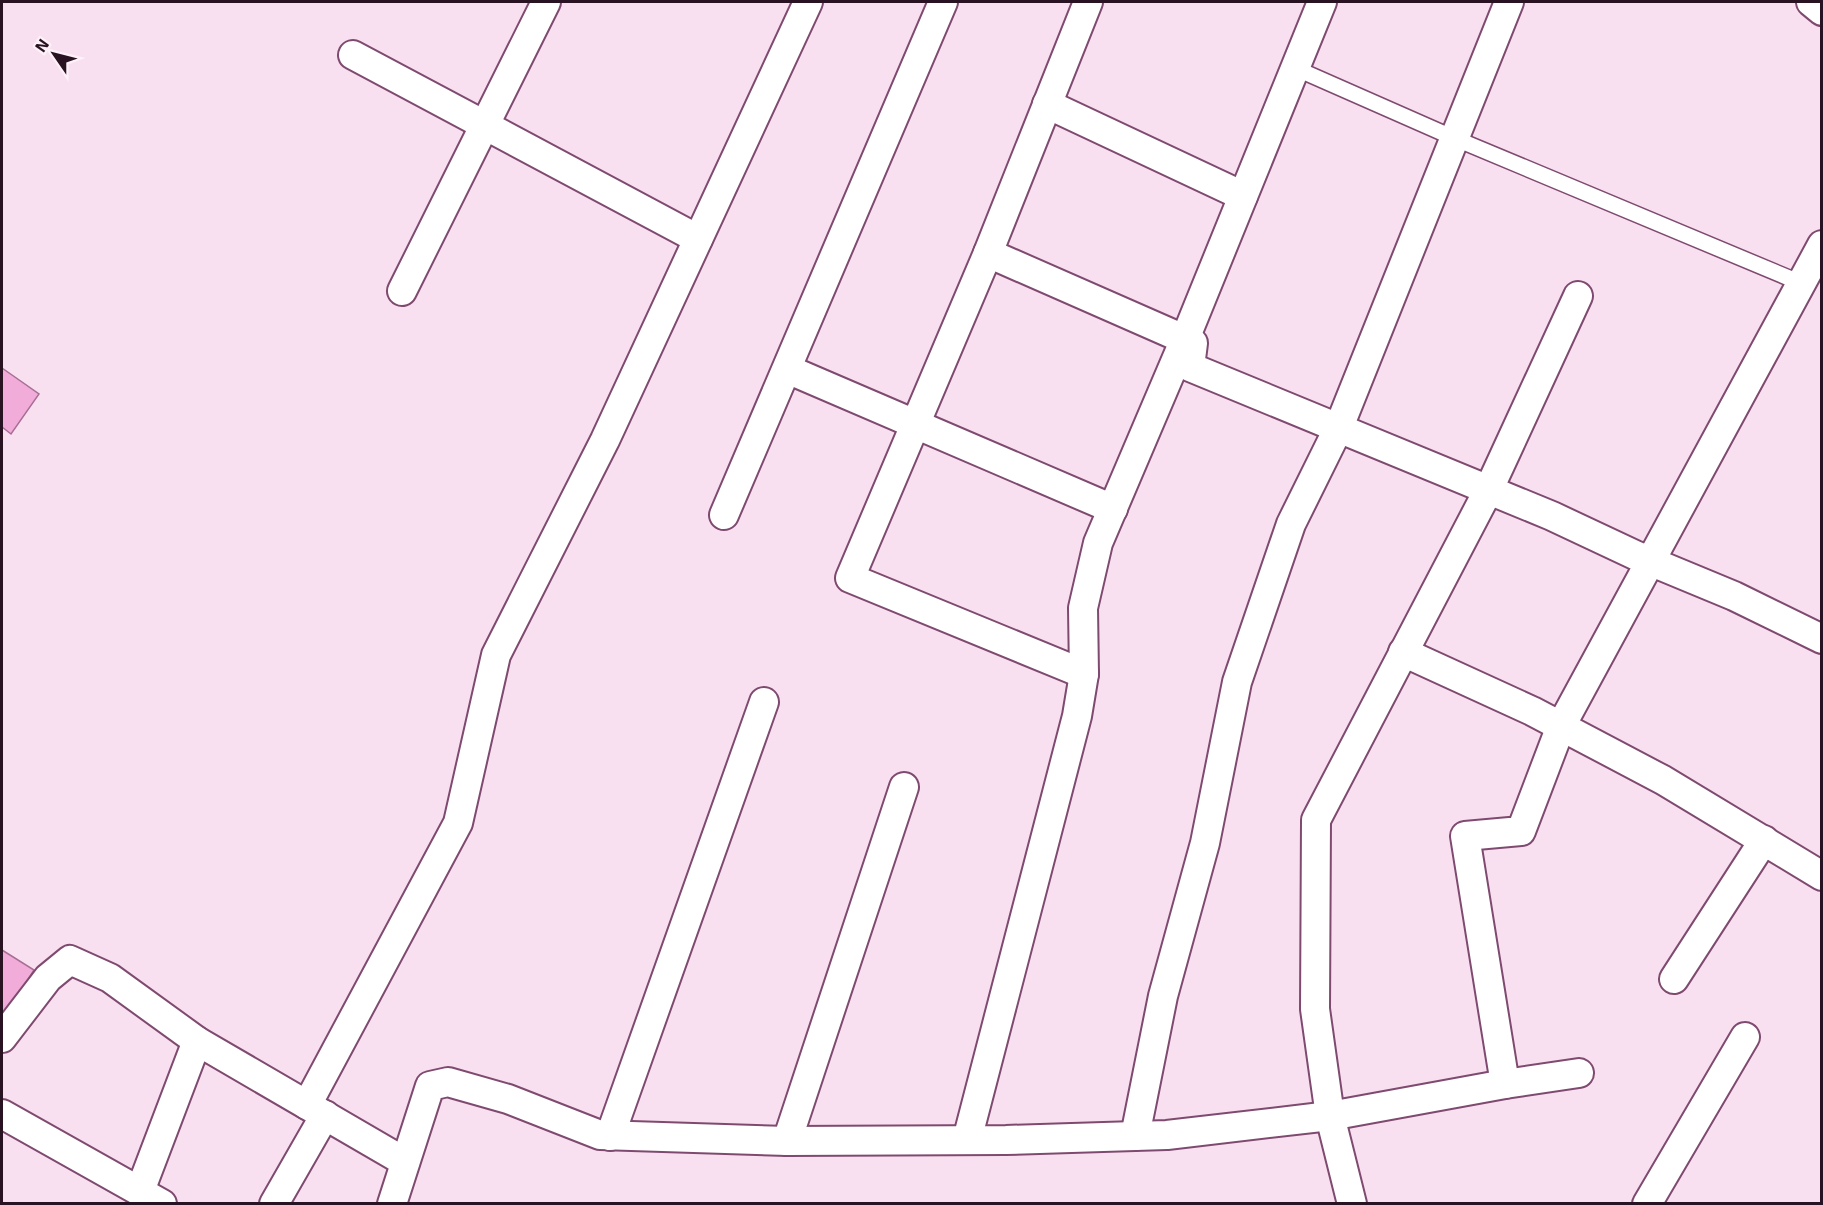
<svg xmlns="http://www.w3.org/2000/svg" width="1823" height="1205" font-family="'Exo 2',sans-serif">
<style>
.building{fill:#f1acda;stroke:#a86f95;stroke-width:1.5}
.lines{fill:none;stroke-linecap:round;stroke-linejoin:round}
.service-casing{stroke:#7f4a6f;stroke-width:18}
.minor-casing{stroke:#7f4a6f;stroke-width:32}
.service{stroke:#fff;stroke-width:15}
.minor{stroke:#fff;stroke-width:28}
</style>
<rect width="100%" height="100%" fill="#f9e0f0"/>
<g class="building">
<polygon points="2,368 39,394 11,434 2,427"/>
<polygon points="2,950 34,970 2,1021"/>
</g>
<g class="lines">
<g class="service-casing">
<polyline id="service" points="1295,68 1454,138 1801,283"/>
</g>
<g class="minor-casing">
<g id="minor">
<polyline points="1811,2 1822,11"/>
<polyline points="353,55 698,239"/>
<polyline points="1047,104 1243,196"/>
<polyline points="988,253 1193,343 1190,367 1552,516 1635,555 1734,596 1822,639"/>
<polyline points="402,291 546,2"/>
<polyline points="787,369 1113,509"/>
<polyline points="724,515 943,2"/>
<polyline points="1403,652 1532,711 1663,780 1822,876"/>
<polyline points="1084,674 850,578 988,253 1088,2"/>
<polyline points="1674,979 1764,840"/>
<polyline points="2,1038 48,978 70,960 110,978 197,1041"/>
<polyline points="1505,1084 1465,836 1521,831 1561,726 1822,245"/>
<polyline points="307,1105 458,823 496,655 605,440 808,2"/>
<polyline points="2,1114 162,1204"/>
<polyline points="610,1136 764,702"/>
<polyline points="1135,1136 1163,996 1205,843 1237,682 1291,524 1339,427 1509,2"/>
<polyline points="967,1140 1077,716 1084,674 1083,608 1098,543 1185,339 1322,2"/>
<polyline points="787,1141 904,787"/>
<polyline points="140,1191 197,1041 405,1162"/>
<polyline points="274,1204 325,1115"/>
<polyline points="392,1204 430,1086 448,1082 508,1099 600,1135 787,1141 1006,1140 1167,1135 1330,1116 1505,1084 1579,1073"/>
<polyline points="1352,1204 1330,1116 1315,1009 1316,820 1489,489 1578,296"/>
<polyline points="1647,1204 1745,1037"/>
</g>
</g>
<use href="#service" class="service"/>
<use href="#minor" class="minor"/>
</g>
<rect width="1823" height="1205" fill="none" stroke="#291322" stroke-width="6"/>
<g transform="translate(54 54) rotate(305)" stroke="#fef1f9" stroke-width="4.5" paint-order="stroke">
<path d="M0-4.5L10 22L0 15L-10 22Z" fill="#291322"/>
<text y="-9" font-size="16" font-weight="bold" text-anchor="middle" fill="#291322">N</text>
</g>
</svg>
